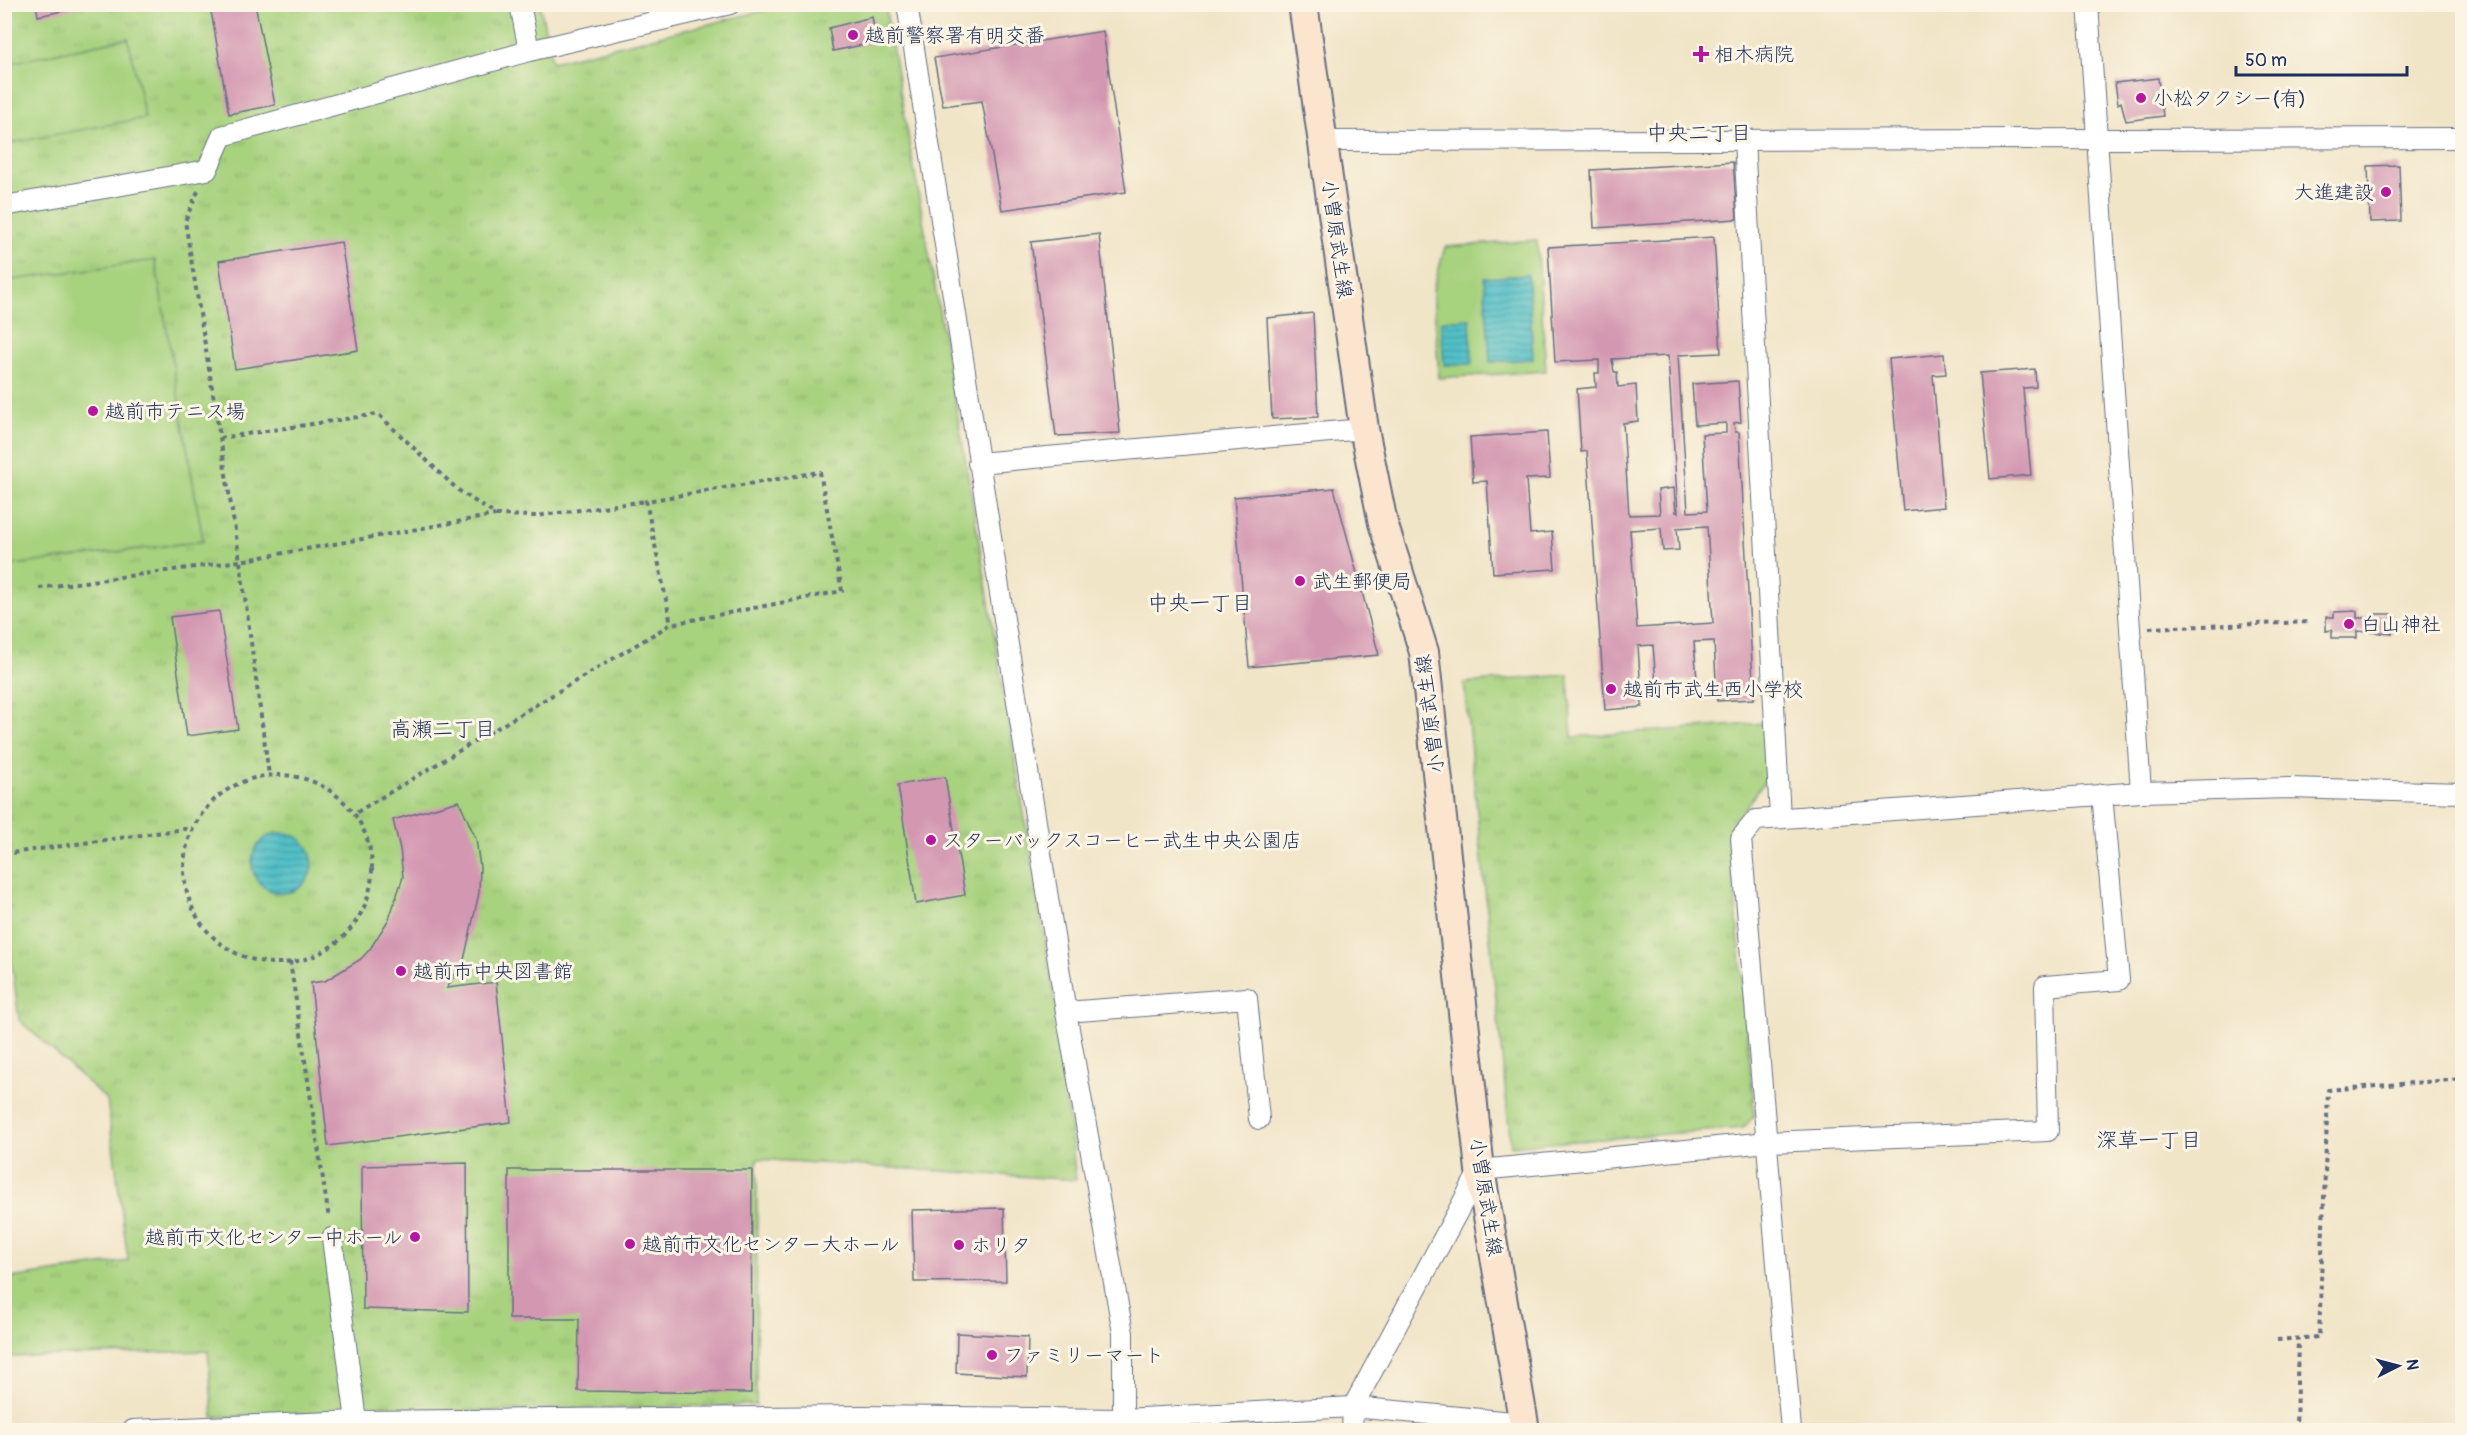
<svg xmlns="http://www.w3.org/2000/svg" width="2467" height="1435" font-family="Pangolin,'Klee One',sans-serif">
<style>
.park{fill:url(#park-tufts);stroke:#61806e;stroke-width:1.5}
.pitch{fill:#a7d27e;stroke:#61806e;stroke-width:1.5}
.water{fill:url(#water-rules);stroke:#367892;stroke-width:1.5}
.building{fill:#d397b1;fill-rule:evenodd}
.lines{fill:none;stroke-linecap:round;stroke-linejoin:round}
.minor-casing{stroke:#666f83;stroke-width:22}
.secondary-casing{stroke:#666f83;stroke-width:32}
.path{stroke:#666f83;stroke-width:4;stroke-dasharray:4.5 4.5;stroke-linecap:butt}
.minor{stroke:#fff;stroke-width:20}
.secondary{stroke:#fce5cf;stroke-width:28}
.poi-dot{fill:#b5179e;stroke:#fcf5e5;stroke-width:2}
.labels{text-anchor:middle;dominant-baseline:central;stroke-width:6;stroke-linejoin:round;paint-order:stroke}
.poi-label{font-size:20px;fill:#1b2f5e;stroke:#fcf5e5;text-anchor:start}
.street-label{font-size:20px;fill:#1b2f5e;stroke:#fcf5e5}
.neighbourhood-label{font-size:21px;fill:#1b2f5e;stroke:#fcf5e5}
</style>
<defs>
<pattern id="park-tufts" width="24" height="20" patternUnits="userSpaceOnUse" patternTransform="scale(1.5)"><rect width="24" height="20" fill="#a7d27e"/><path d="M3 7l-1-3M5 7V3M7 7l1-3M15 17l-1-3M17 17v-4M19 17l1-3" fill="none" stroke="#8fb56f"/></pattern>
<pattern id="water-rules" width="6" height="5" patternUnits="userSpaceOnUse" patternTransform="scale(1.5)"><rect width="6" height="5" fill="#52c0c6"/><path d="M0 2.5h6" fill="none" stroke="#439ca4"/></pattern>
</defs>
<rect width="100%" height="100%" fill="#fcf5e5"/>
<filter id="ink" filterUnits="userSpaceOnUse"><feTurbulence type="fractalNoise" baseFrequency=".0167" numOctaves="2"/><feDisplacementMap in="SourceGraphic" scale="12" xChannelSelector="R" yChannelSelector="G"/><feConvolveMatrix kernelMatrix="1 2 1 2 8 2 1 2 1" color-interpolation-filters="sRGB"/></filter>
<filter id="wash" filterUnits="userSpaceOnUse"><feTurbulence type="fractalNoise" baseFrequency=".008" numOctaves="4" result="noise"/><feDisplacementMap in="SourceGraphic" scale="24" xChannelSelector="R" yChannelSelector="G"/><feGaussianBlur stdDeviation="1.35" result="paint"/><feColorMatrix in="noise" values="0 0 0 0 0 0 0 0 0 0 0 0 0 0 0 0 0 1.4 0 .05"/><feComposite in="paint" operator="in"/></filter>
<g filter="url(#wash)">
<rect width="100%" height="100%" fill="#f1e5c8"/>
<g class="park">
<polygon points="5,5 540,5 552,62 787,5 885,5 966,463 1058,1019 1076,1180 757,1159 756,1405 213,1417 208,1351 5,1357 4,1279 128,1261 107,1100 19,1020 5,907"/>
<polygon points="1568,675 1572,737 1764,723 1767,778 1729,830 1754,1109 1754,1116 1743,1128 1511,1146 1464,683"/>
</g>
<g class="pitch">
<polygon points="128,38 145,118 5,144 5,64"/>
<polygon points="1537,240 1546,371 1439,378 1433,290 1445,247"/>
<polygon points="155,260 203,541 5,566 5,281"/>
</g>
<g class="water">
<polygon points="1528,275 1533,359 1490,362 1484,278"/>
<polygon points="1470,319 1472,364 1444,365 1441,321"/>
<circle cx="282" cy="863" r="30"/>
</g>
<g id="blocks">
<g class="building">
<polygon points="36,4 87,4 87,6 38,16"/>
<polygon points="244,4 255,4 275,105 229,114 211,11"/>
<polygon points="872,17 877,42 833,51 829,28"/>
<polygon points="1103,31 1126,192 1002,210 982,101 943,106 934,58"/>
<polygon points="2158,78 2163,116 2126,121 2121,102 2118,104 2115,83"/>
<polygon points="1733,162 1737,219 1594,228 1591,170"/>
<polygon points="2399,165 2401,221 2370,222 2368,166"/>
<polygon points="1099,234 1120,433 1056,436 1031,242"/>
<path d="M1714,237L1721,353L1678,355L1688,512L1707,511L1702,434L1726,433V423L1695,425L1692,384L1738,381L1741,422L1734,423L1735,432H1739L1754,699L1717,701L1714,641L1694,642L1697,680L1656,683L1653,645L1638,646L1642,707L1605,710L1587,451L1581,452L1577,389L1596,387L1595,373H1599V360L1555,362L1548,247ZM1668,356L1678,513L1676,512L1674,488L1658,490L1660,514L1629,515L1623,423L1638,421L1636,385L1618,387L1617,372H1614L1612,359ZM1707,526L1713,623L1637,628L1630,530L1661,528L1663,551L1679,550L1677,528Z"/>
<polygon points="341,242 358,350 235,369 219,261"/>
<polygon points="1313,313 1318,417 1272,419 1267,318"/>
<polygon points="1944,354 1946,374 1933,375 1944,507 1903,511 1889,359"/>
<polygon points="2035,369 2036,387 2023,388 2031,475 1990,479 1980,373"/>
<polygon points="1547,432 1550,478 1526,479 1530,534 1552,532 1555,569 1493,573 1487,481 1473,482 1470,437"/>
<polygon points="1334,488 1379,655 1249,667 1234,497"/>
<polygon points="219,611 238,729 187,736 170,617"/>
<polygon points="2357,611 2357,618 2376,618 2376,614 2392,614 2392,634 2357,631 2357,638 2332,638 2332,630 2326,631 2326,617 2334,617 2334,612"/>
<polygon points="945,777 965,895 916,904 898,785"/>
<polygon points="459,801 476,839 480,867 479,893 464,960 447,988 496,982 511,1122 328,1146 311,983 325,981 361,959 370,949 389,919 403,877 400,849 393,820"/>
<polygon points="467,1163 468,1312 363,1309 362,1166"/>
<polygon points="509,1170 752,1170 751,1393 578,1391 579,1319 509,1319"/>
<polygon points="1004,1208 1006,1281 914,1282 912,1210"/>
<polygon points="957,1333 1028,1337 1027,1377 956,1373"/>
</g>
</g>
</g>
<g filter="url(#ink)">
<use href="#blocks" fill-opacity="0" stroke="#666f83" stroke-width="1.5"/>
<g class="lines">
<g class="minor-casing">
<g id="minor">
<polyline points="520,4 529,51"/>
<polyline points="907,4 1066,1012 1123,1333 1123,1419"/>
<polyline points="2088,4 2141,792"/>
<polyline points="1744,139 1780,818"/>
<polyline points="1323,141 2462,138"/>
<polyline points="4,206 207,170 222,136 529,51 730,4"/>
<polyline points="978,463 1364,429"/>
<polyline points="1066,1012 1247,998 1259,1119"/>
<polyline points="332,1238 356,1421"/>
<polyline points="133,1430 356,1421 862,1416 1123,1419 1353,1407 1523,1423"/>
<polyline points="1352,1430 1353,1407 1480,1170 1768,1142 2048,1131 2045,986 2119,980 2102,794"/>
<polyline points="1791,1430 1741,838 1756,820 2141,792 2290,788 2462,793"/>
</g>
</g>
<g class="secondary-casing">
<polyline id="secondary" points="1303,4 1364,429 1383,523 1424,652 1480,1170 1525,1430"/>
</g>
<g class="path">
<polyline points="198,191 185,221 240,561 269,775"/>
<polyline points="220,438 378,414 458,490 496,515 536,516 646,501"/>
<polyline points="39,588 240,561 495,515"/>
<polyline points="2149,628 2310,622"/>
<circle cx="278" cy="869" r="94"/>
<polyline points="357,812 671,624 842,591 820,472 646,501 671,624"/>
<polyline points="4,854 192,828"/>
<polyline points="290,961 329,1219"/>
<polyline points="2277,1340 2319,1337 2328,1090 2462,1079"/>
<polyline points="2296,1430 2298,1338"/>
</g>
<use href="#minor" class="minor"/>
<use href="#secondary" class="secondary"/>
</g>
</g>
<g class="poi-dot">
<circle cx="853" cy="35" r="6"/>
<path d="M1698 45h6v6h6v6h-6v6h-6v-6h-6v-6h6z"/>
<circle cx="2141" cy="98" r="6"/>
<circle cx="2386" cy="192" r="6"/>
<circle cx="93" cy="411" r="6"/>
<circle cx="1300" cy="581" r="6"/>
<circle cx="2349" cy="624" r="6"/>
<circle cx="1611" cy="689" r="6"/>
<circle cx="931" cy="840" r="6"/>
<circle cx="401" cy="971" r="6"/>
<circle cx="415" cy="1237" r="6"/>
<circle cx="630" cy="1244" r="6"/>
<circle cx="959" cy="1245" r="6"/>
<circle cx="992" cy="1355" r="6"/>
</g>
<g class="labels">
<g class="poi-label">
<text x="865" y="35">越前警察署有明交番</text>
<text x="1714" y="54">相木病院</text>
<text x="2153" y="98">小松タクシー(有)</text>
<text x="2374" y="192" text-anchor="end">大進建設</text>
<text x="105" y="411">越前市テニス場</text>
<text x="1312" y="581">武生郵便局</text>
<text x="2361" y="624">白山神社</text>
<text x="1623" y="689">越前市武生西小学校</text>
<text x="943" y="840">スターバックスコーヒー武生中央公園店</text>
<text x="413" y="971">越前市中央図書館</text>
<text x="403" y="1237" text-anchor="end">越前市文化センター中ホール</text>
<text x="642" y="1244">越前市文化センター大ホール</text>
<text x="971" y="1245">ホリタ</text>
<text x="1004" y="1355">ファミリーマート</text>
</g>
<g class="street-label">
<text transform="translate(1337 239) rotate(82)">小曽原武生線</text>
<text transform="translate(1430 714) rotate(-97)">小曽原武生線</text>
<text transform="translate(1486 1197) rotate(81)">小曽原武生線</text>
</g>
<g class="neighbourhood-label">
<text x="1699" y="133">中央二丁目</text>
<text x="1200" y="603">中央一丁目</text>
<text x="443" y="729">高瀬二丁目</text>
<text x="2149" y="1140">深草一丁目</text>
</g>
</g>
<rect width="2467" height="1435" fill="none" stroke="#fcf5e5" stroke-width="24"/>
<g transform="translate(2398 1366) rotate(84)" stroke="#fcf5e5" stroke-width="4.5" paint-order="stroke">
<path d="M0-4.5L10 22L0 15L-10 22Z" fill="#1b2f5e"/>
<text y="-9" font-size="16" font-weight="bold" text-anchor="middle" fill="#1b2f5e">N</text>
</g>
<path d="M2236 66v9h171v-9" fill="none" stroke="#1b2f5e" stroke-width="3"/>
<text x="2245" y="66" font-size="18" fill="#1b2f5e" stroke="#fcf5e5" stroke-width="4.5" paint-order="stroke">50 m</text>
</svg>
